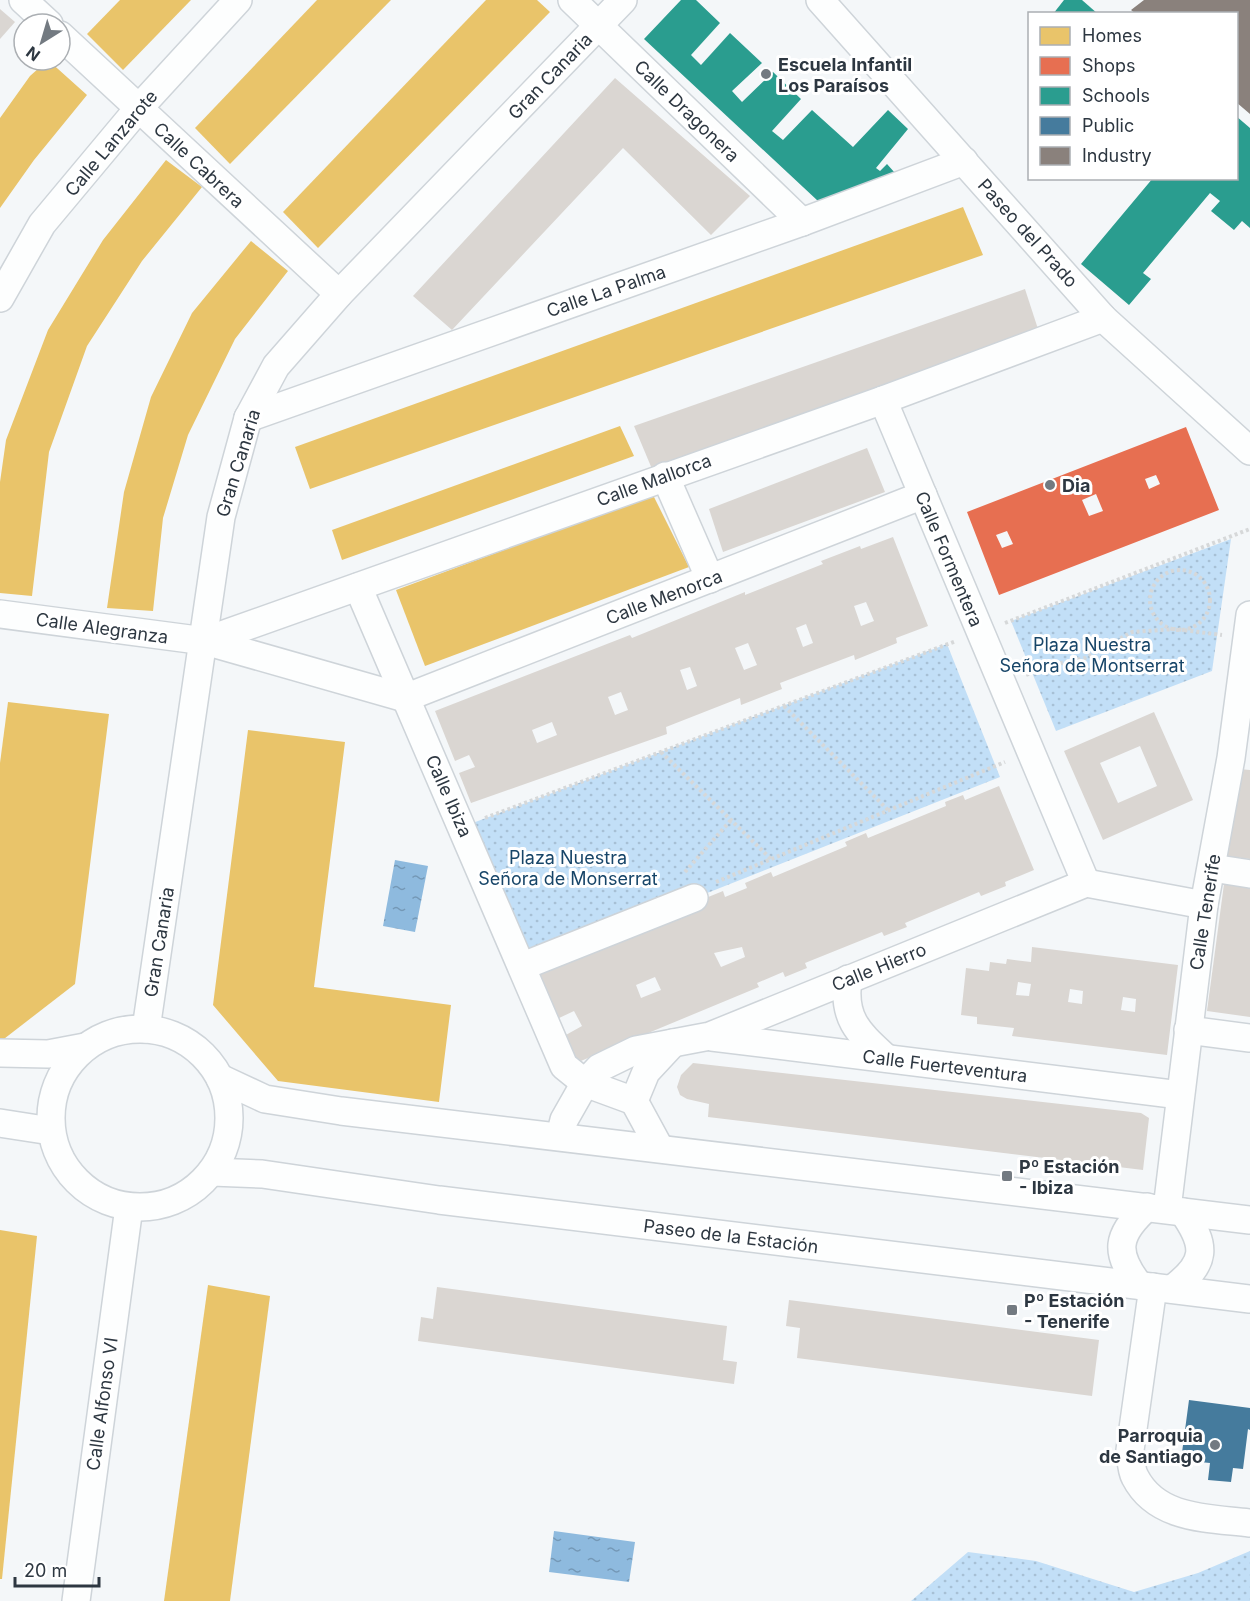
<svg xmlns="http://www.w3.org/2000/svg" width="1250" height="1601" font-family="Inter,sans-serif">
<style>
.park{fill:url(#park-dots)}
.water{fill:url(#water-ripples)}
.homes{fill:#e9c46a}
.shops{fill:#e76f51;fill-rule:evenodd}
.schools{fill:#2a9d8f}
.public{fill:#457b9d}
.industry{fill:#8a817c}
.building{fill:#dad6d2;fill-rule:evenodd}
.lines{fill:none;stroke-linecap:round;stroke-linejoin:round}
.street-casing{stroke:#ced4d9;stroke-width:30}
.path{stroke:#d6d8d9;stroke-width:4;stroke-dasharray:3 3;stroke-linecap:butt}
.street{stroke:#fdfefe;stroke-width:27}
.poi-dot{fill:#737a81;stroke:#fff;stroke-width:2}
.labels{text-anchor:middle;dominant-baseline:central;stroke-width:6;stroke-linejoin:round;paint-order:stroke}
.poi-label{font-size:18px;font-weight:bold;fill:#2d3741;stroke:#fff;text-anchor:start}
.street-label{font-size:18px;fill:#2d3741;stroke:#fff}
.park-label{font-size:18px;fill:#174568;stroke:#fff}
</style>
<defs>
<pattern id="park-dots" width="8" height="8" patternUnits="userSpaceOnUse" patternTransform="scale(1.5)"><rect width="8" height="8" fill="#c2dff7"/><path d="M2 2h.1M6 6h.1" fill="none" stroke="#a7c0d5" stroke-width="1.8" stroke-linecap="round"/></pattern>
<pattern id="water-ripples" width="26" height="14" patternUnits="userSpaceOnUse" patternTransform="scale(1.5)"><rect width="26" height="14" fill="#8ebade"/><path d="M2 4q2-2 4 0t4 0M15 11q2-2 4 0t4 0" fill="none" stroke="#7498b6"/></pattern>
</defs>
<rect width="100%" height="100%" fill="#f4f7f9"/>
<g class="park">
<polygon points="1231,539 1212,671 1056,731 1011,621"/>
<polygon points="947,644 1000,777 523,966 462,827"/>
<polygon points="1250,1551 1250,1601 911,1601 968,1552 1036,1561 1134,1592 1198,1573"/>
</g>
<g class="water">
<polygon points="395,860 428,866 415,932 383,926"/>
<polygon points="554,1531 635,1542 629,1582 549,1572"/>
</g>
<g class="homes">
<polygon points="120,0 191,0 123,70 87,34"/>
<polygon points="317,0 391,0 230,164 195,128"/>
<polygon points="486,0 537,0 550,12 318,248 283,212"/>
<polygon points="48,60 87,95 34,160 0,208 0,118 30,76"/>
<polygon points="166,160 202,187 142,261 87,346 49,452 32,596 0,593 0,482 6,440 48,330 103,240"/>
<polygon points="963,207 983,255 310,489 295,447"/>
<polygon points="251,241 288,271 235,339 188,435 163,518 153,611 107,608 124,492 151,397 192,313"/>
<polygon points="620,426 634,456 342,560 332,530"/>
<polygon points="653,495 689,567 425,666 396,590"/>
<polygon points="8,702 109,714 75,984 0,1042 0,763"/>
<polygon points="248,730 345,742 314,987 451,1005 439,1102 278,1081 213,1005"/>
<polygon points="0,1230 37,1236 2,1579 0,1579"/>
<polygon points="208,1285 270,1296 230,1601 164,1601"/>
</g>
<path class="shops" d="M1186,427L1219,510L999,595L967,512ZM1156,475L1160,484L1149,489L1145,479ZM1096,494L1103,511L1089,516L1082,500ZM1007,531L1013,544L1002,548L996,535Z"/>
<g class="schools">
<polygon points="681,0 696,0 720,23 691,55 701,65 730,33 762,63 732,91 742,102 773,72 801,99 772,131 783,140 812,110 853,147 888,110 908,129 876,168 880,171 887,164 895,173 818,201 644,39"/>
<polygon points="1064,0 1082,0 1098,14 1053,14"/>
<polygon points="1236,116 1250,128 1250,228 1242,221 1234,230 1211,211 1220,201 1210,193 1143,273 1151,279 1129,305 1081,264 1153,178 1236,178"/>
</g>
<polygon class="public" points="1189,1400 1250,1408 1250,1430 1248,1429 1243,1469 1233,1468 1231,1482 1208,1480 1210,1463 1181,1460"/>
<polygon class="industry" points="1144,0 1250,0 1250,114 1236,102 1236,14 1136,14 1131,10"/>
<g class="building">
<polygon points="0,9 15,22 0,39"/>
<polygon points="615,78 750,196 711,235 623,148 452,330 413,296"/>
<polygon points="1025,289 1038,329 652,469 634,426"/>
<polygon points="867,448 885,492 723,552 709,509"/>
<path d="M893,537L928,626L896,638L897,643L855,660L854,655L780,683L782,689L741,705L740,698L666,727L667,734L471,803L459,773L475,767L469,755L455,761L435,711L630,635L632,638L745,592V595L823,564L821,561L860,546L861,549ZM866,602L874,621L861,626L854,606ZM806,624L813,643L803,647L796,628ZM748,643L757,665L744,670L735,648ZM690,667L697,686L687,690L680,670ZM621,692L628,710L615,715L608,697ZM552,722L557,735L537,743L532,730Z"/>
<path d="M1154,712L1193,800L1103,840L1064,751ZM1140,746L1157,786L1118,803L1100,763Z"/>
<polygon points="1239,769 1250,770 1250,859 1226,856"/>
<path d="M999,786L1034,870L1005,882L1006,886L981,896L979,892L905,923L907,927L884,936L882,932L805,963L807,968L785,977L783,972L757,983L759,987L576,1063L564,1036L582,1026L574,1011L557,1019L536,967L723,891L725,897L747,888L745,883L771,872L773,877L847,846L845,842L866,833L868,838L946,806L945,802L963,795L965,800ZM742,947L745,957L721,967L714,953ZM655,977L661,990L641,998L636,985Z"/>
<polygon points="1224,884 1250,887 1250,1017 1207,1011"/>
<path d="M1032,947L1178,965L1167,1055L1012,1036L1014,1028L977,1024V1017L961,1015L966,968L989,971L990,962L1006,964L1007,959L1031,962ZM1018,982L1031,984L1029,996L1016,995ZM1070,989L1083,991L1082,1004L1068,1002ZM1123,997L1136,999L1135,1012L1121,1010Z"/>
<polygon points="693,1063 1141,1113 1149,1118 1143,1170 708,1117 709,1104 687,1099 680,1095 677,1087 681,1075"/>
<polygon points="437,1287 727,1326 723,1360 737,1362 734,1384 418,1341 421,1317 433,1319"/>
<polygon points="789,1300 1099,1340 1092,1396 797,1358 800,1328 786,1326"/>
</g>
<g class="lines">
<g class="street-casing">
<g id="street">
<polyline points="23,0 49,24"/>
<polyline points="572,0 802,222"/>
<polyline points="820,0 1103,318 1250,451"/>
<polyline points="60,35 339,294"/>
<polyline points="0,298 42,224 138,109 238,0"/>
<polyline points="883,400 1086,883"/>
<polyline points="248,418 802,222 964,161"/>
<polyline points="665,476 710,579"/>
<polyline points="358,587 564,1066 585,1083 634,1101"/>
<polyline points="0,614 205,641 405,698 923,495"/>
<polyline points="205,641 883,400 1103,318"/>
<polyline points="1212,868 1250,874"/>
<polyline points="523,966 694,898"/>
<path d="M848,979C842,1019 859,1033 886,1058"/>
<circle cx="140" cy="1118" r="89"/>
<polyline points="146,1029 221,517 248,418 276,366 339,294 623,0"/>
<polyline points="1188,1030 1250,1038"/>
<polyline points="712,1037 1180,1095"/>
<polyline points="0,1053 48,1054 85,1047"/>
<polyline points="220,1078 265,1099 341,1111 1250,1220"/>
<polyline points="634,1101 646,1072 673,1043"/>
<polyline points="634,1101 659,1147"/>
<polyline points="0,1123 51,1131"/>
<polyline points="560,1136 564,1120 585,1083 599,1068 636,1050 710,1036 1086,883 1204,905"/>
<polyline points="212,1172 262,1174 439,1200 1250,1299"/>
<polyline points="1167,1209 1204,905 1231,758 1250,615"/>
<path d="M1139,1285C1114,1253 1116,1235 1147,1207"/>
<path d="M1153,1287L1130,1450C1131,1458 1131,1470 1135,1477C1157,1520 1209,1518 1250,1523"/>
<path d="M1172,1289C1207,1263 1207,1246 1183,1212"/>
<polyline points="76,1601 129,1207"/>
</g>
</g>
<g class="path">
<circle cx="1180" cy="600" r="30"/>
<polyline points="1005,623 1250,529"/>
<polyline points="1026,675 1047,666 1085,658 1132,632 1175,629 1222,635"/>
<polyline points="784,706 888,810"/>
<polyline points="661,752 771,859"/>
<polyline points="485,818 956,641"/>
<polyline points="685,872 731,820"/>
<polyline points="716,882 1005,762"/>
</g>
<use href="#street" class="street"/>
</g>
<g class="poi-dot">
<circle cx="766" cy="74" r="6"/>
<circle cx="1050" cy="485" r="6"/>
<rect x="1001" y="1170" width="12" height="12" rx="3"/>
<rect x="1006" y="1304" width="12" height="12" rx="3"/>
<circle cx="1215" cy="1445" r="6"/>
</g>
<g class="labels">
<g class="poi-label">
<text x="778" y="64">Escuela Infantil<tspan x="778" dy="21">Los Paraísos</tspan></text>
<text x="1062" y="485">Dia</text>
<text x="1019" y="1166">Pº Estación<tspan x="1019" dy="21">- Ibiza</tspan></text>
<text x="1024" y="1300">Pº Estación<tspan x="1024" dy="21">- Tenerife</tspan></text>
<text x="1203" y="1435" text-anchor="end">Parroquia<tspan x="1203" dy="21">de Santiago</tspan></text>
</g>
<g class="street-label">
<text transform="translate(550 76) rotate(-46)">Gran Canaria</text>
<text transform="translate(687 111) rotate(44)">Calle Dragonera</text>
<text transform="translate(111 143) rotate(-50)">Calle Lanzarote</text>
<text transform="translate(199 165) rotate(43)">Calle Cabrera</text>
<text transform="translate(1028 233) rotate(48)">Paseo del Prado</text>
<text transform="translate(606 291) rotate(-19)">Calle La Palma</text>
<text transform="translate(238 463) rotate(-73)">Gran Canaria</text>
<text transform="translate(654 480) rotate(-20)">Calle Mallorca</text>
<text transform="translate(949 559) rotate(67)">Calle Formentera</text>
<text transform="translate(664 597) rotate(-21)">Calle Menorca</text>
<text transform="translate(102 628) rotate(8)">Calle Alegranza</text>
<text transform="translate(449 796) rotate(66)">Calle Ibiza</text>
<text transform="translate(1205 912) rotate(-81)">Calle Tenerife</text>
<text transform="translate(159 942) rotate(-81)">Gran Canaria</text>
<text transform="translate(879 967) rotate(-22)">Calle Hierro</text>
<text transform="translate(945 1066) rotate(7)">Calle Fuerteventura</text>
<text transform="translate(731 1236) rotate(7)">Paseo de la Estación</text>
<text transform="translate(102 1404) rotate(-82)">Calle Alfonso VI</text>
</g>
<g class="park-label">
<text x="1092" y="644">Plaza Nuestra<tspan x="1092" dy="21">Señora de Montserrat</tspan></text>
<text x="568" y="857">Plaza Nuestra<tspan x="568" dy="21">Señora de Monserrat</tspan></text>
</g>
</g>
<rect x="1028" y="12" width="210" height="168" fill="#ffffff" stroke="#abafb3" stroke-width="1.5"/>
<rect x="1040" y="27" width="30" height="18" fill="#e9c46a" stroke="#abafb3" stroke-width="1.5"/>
<text x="1082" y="42" font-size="18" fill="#2d3741">Homes</text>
<rect x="1040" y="57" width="30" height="18" fill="#e76f51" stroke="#abafb3" stroke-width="1.5"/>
<text x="1082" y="72" font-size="18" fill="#2d3741">Shops</text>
<rect x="1040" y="87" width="30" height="18" fill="#2a9d8f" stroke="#abafb3" stroke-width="1.5"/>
<text x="1082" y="102" font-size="18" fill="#2d3741">Schools</text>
<rect x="1040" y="117" width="30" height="18" fill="#457b9d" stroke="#abafb3" stroke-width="1.5"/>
<text x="1082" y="132" font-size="18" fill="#2d3741">Public</text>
<rect x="1040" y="147" width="30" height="18" fill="#8a817c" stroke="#abafb3" stroke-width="1.5"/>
<text x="1082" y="162" font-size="18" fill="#2d3741">Industry</text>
<g transform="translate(42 42) rotate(217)"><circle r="28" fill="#ffffff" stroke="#abafb3" stroke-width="1.5"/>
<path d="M0-4.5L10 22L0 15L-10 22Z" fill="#737a81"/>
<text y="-9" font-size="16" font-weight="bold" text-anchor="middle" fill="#2d3741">N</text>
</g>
<path d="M15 1577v9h84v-9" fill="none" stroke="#2d3741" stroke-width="3"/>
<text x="24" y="1577" font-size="18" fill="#2d3741" stroke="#ffffff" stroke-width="4.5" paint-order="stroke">20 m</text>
</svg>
